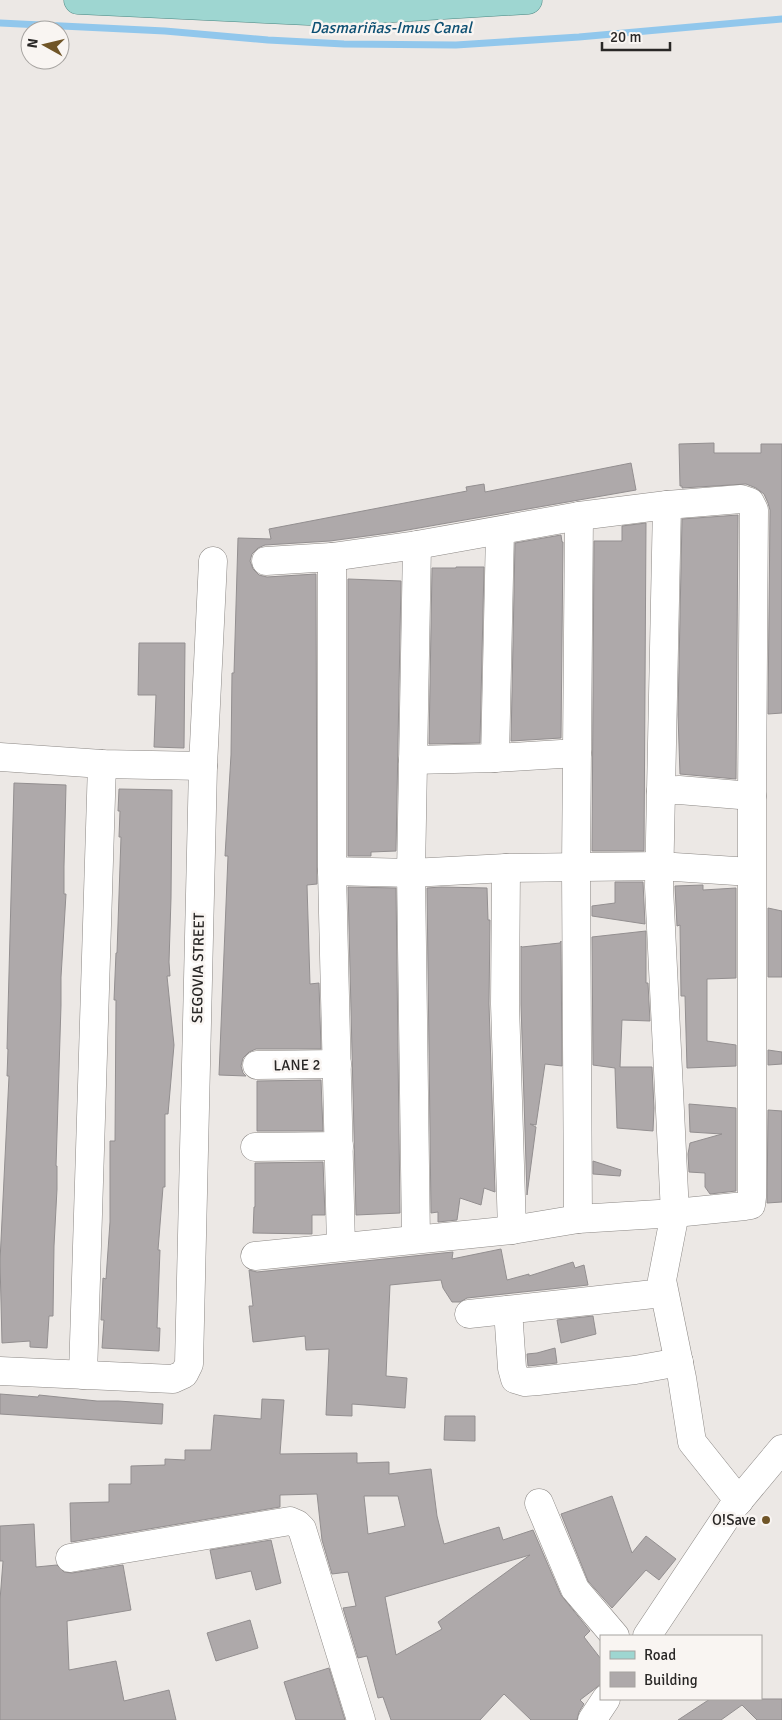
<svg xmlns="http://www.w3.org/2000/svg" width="782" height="1720" font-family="Signika,sans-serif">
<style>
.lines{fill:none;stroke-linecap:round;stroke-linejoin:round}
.stream{stroke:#91c7ec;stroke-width:7}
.building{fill:#aea9aa;stroke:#938f90;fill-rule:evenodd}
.minor-casing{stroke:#8c8885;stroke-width:29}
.major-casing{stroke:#4b8782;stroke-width:29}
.minor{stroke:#fff;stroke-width:28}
.major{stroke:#9ed6d1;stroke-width:28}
.poi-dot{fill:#705527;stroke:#f9f5f2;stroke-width:2}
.labels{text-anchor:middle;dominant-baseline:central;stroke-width:5;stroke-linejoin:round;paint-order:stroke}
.street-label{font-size:15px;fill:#292726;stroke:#f9f5f2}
.poi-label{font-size:15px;fill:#292726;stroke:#f9f5f2;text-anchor:end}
.water-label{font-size:16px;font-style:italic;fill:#0e5073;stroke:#f9f5f2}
</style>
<rect width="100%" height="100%" fill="#ece8e5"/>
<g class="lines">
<polyline class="stream" points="0,23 165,31 268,40 344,44 456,45 579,37 782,19"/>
</g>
<g class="building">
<polygon points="714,443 714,453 761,453 761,444 782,444 782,713 768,714 770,510 768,503 764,494 756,488 746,484 682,488 682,486 680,486 679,444"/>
<polygon points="631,463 636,490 396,532 330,541 265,545 258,548 252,554 250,561 253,569 259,575 267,577 316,574 317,884 307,885 310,984 319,983 321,1049 256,1049 249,1052 243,1058 241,1066 243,1073 246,1076 219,1075 228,856 225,856 231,755 232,673 234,673 238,538 271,539 269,529 467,491 466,487 484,484 485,492"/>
<polygon points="738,515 736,779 680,774 678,715 682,519"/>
<polygon points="646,523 644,851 592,851 594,541 622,541 622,526"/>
<polygon points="561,535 562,542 563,542 561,738 511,741 515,543"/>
<polygon points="456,567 484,567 480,743 429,744 432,568 456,568"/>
<polygon points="348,579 401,581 396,851 371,852 371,856 348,856"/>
<polygon points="139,643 185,643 184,748 154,747 156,695 138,695"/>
<polygon points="14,783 66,785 64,866 64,894 66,894 61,977 61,1005 56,1166 57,1166 57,1189 54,1246 53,1316 49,1316 47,1348 30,1347 30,1341 2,1343 0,1261 9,1076 7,1076 8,1049 7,1049"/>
<polygon points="119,789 172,790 171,898 169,962 170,976 167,976 174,1045 168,1114 165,1114 165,1187 163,1187 158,1250 160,1250 157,1328 160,1328 159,1351 102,1348 104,1320 101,1320 103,1278 106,1279 110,1222 110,1141 115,1141 116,1000 114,1000 116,953 117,953 121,837 119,837 120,811 118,811"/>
<polygon points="615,882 643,882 645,924 592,916 592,906 615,903"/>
<polygon points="703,885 703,890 736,888 736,978 707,979 707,1041 736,1045 736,1066 687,1068 685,996 681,996 680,925 677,926 675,886"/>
<polygon points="348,887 396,888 400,1213 356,1215"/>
<polygon points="441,887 487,888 488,920 490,920 489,1004 495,1192 484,1188 481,1205 460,1198 457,1220 438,1222 438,1212 431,1213 427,888"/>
<polygon points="768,908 782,911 782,977 768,977"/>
<polygon points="646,931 646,983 648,983 650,1021 622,1020 620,1067 652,1067 654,1108 653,1131 617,1128 615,1068 593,1065 592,937"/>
<polygon points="561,941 562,1066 545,1064 536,1125 530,1124 536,1127 527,1195 521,1004 521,946 522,947 560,943"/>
<polygon points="768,1050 782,1052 782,1064 768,1065"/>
<polygon points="321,1080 323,1131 257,1131 257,1081"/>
<polygon points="689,1104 736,1108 736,1191 710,1194 705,1187 705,1173 689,1172 688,1154 690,1143 722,1134 690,1132"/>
<polygon points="768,1110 782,1111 782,1202 767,1203"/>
<polygon points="593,1161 621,1170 620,1176 593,1174"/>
<polygon points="323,1162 325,1215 312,1215 312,1234 253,1233 254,1207 255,1207 255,1163"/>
<polygon points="501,1249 507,1280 529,1274 529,1276 573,1262 575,1268 584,1265 588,1285 467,1298 460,1302 452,1302 443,1288 441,1280 390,1285 386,1376 407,1378 405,1408 352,1404 352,1416 326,1415 329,1349 306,1350 305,1336 253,1342 249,1306 253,1306 249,1270 257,1272 453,1252 452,1259"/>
<polygon points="593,1316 596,1334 561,1343 557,1320"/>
<polygon points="555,1348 557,1363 528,1366 527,1354 537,1353"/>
<polygon points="0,1394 38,1397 39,1395 97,1401 118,1401 163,1404 162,1424 0,1414"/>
<path d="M262,1399L284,1400L280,1454L357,1453V1463L389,1462V1474L431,1469L437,1516L444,1544L499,1527L503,1540L533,1530L561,1595L590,1631L584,1637L601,1659V1684L580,1700L584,1704L579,1712L577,1720H531L504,1694L480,1720H391L383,1697L378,1698L367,1656L358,1658L343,1608L356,1606L348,1572L332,1574L322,1540L317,1494L280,1495V1507L71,1542L70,1503L109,1502V1484H131V1466L165,1465V1459L185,1460V1450H211L214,1415L261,1419ZM364,1496H398L405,1526L368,1534ZM530,1555L438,1622L442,1629L396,1655L385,1597Z"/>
<polygon points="445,1416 475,1416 475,1441 444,1440"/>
<polygon points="612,1496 632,1553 646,1536 676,1559 659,1580 646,1570 612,1608 588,1581 561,1514"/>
<polygon points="34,1524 36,1567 57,1565 64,1572 72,1573 123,1565 131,1610 67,1621 69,1670 116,1661 124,1701 169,1690 176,1720 0,1720 0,1600 3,1561 0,1561 0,1526"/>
<polygon points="271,1540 281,1583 256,1590 251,1571 216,1579 210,1550"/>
<polygon points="250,1620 258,1648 216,1661 207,1633"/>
<polygon points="329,1668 345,1720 296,1720 284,1682"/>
<polygon points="710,1699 782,1699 782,1720 757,1720 742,1705 721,1720 678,1720"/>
</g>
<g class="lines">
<g class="minor-casing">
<g id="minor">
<polyline points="667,505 659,887 675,1213 662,1280 682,1378 692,1442 739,1501"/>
<polyline points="332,557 332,871 341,1247"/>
<polyline points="0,757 102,764 203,766"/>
<polyline points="495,758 500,531"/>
<polyline points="413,760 495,758 577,753"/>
<polyline points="661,791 679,790 752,796"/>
<polyline points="506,868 505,1004 512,1230"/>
<polyline points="332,871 411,873 506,868 659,866 751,872"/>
<polyline points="257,1065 337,1064"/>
<polyline points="255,1147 339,1146"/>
<polyline points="578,1219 576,868 579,516"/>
<polyline points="416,1239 411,873 417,545"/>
<polyline points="255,1256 512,1230 578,1219 675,1213 745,1206 751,1205 752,1197 752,796 754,510 750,502 741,499 667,505 579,516 417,545 332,557 266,561"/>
<polyline points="508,1310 512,1368 515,1379 525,1382 538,1381 635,1370 679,1362"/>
<polyline points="469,1314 663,1293"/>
<polyline points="0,1371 173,1379 184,1374 189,1364 203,766 213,561"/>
<polyline points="83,1375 102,764"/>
<polyline points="539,1503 575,1589 615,1636"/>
<polyline points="70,1558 290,1521 297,1524 302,1529 361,1720"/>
<polyline points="647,1636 731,1510 782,1449"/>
<polyline points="592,1720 606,1699"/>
</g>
</g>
<g class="major-casing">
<polyline id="major" points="78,0 329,12 528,0"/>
</g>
<use href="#minor" class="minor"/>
<use href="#major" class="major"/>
</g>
<circle class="poi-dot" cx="766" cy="1520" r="5"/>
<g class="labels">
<g class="street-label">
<text transform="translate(198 968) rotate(-89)">SEGOVIA STREET</text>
<text transform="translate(297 1065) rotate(-1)">LANE 2</text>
</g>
<g class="poi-label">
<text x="756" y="1520">O!Save</text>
</g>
<g class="water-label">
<text x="391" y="28">Dasmariñas-Imus Canal</text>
</g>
</g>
<rect x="600" y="1635" width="162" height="65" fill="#f9f5f2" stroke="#a6a3a0"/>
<rect x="610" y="1651" width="25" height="8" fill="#9ed6d1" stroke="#a6a3a0"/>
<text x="644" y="1660" font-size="15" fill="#292726">Road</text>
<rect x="610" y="1672" width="25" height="15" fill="#aea9aa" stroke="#a6a3a0"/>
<text x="644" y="1685" font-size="15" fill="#292726">Building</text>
<g transform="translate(45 45) rotate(278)"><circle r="24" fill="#f9f5f2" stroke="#a6a3a0"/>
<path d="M0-4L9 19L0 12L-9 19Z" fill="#705527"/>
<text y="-8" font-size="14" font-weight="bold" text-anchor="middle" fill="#292726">N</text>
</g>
<path d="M602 42v8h68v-8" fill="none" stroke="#292726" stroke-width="2.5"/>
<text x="610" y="42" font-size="15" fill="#292726" stroke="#f9f5f2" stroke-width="4" paint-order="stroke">20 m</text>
</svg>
